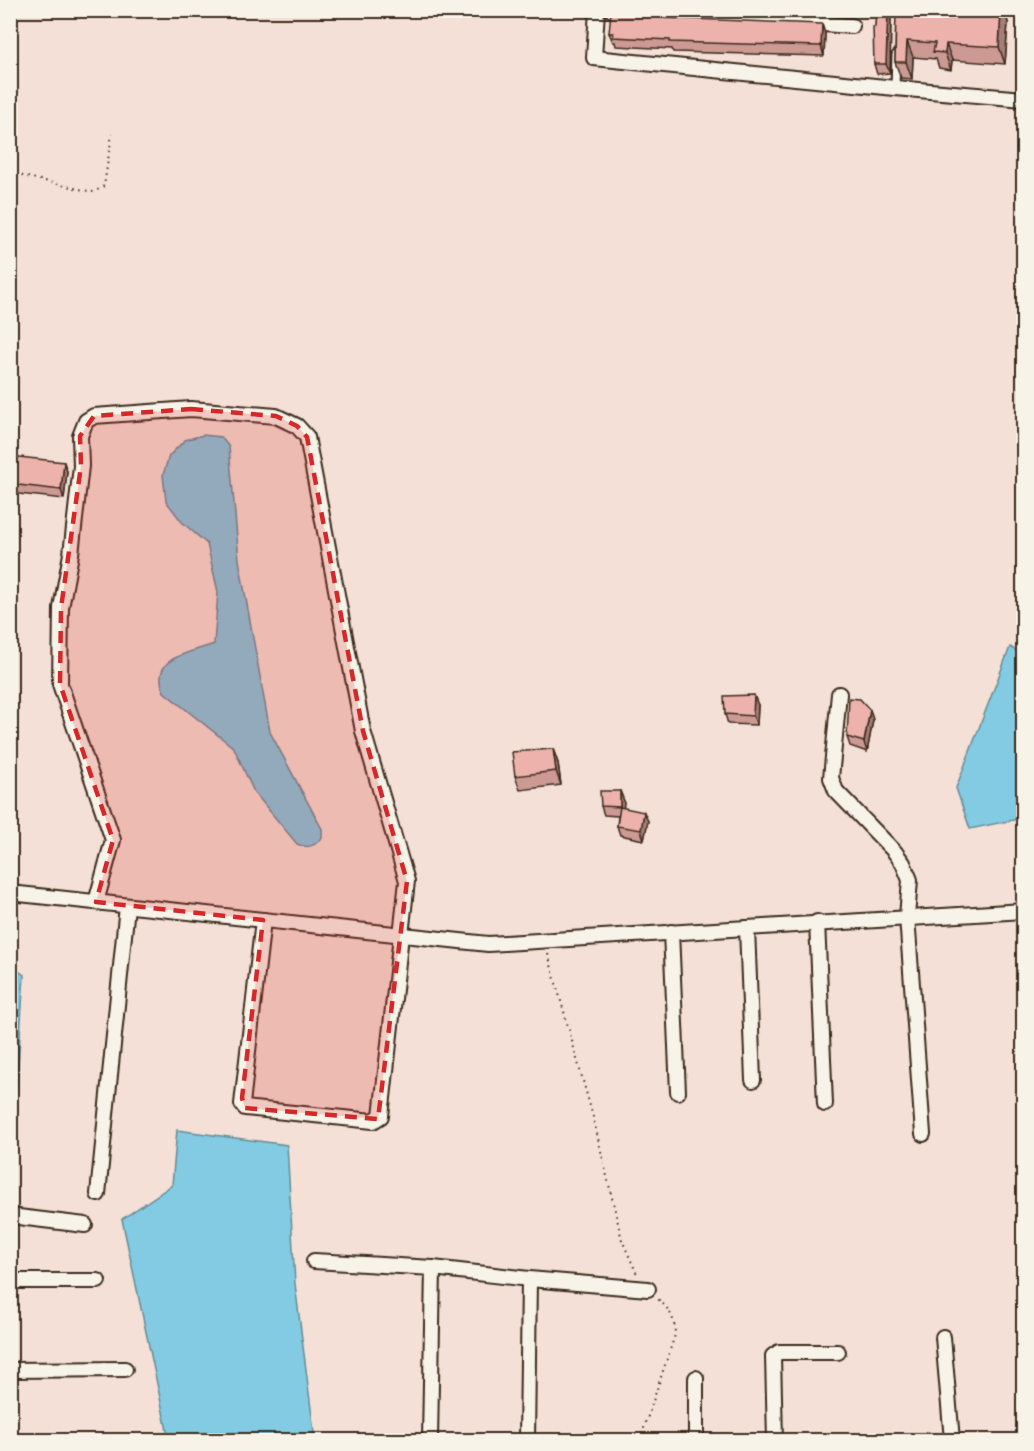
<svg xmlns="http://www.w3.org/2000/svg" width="1034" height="1451" font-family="Delius,sans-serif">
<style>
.water{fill:#82cbe3;stroke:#668b94;stroke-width:1.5}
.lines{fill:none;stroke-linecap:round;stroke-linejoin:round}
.lane-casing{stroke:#3b2a1e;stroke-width:11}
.street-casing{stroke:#3b2a1e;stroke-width:18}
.path{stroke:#3b2a1e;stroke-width:2;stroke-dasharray:1.5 4.5;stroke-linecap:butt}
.lane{stroke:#f7f3e8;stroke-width:7}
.street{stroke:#f7f3e8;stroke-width:14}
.wall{fill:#cc9993;stroke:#3b2a1e;stroke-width:1.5}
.shaded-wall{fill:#a67d78;stroke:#3b2a1e;stroke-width:1.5}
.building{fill:#edb2ab;stroke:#3b2a1e;stroke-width:1.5}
.marked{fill:#d62828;fill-opacity:0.2;stroke:#d62828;stroke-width:4.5;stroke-dasharray:12 8;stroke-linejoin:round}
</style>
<rect width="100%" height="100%" fill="#f4e0d6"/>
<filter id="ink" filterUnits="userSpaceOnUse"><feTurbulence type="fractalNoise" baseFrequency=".0167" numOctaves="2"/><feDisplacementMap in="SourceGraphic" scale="12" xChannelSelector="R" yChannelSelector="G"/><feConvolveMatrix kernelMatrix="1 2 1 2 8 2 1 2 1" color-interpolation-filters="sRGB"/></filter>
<g filter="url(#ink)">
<g class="water">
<path d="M203,435L221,437L229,447L239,560L270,732L322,829V838C314,846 308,849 297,844L254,792L234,748L164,692C149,656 191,653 214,644L218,592L207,544L182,522L166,501L163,475L169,456L185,440Z"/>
<polygon points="1010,647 1023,655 1023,818 970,829 956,788"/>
<polygon points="11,970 20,972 24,975 11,1173"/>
<polygon points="177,1130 287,1145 295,1284 315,1440 169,1440 122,1219 172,1185"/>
</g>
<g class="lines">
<g class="lane-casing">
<polyline id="lane" points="895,88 896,55"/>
</g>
<g class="street-casing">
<g id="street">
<polyline points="597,10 594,58 895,88 1024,99"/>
<polyline points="612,10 852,26"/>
<polyline points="839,694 831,778 836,791 894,851 903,863 910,880 907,917 923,1134"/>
<polyline points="10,893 488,944 1024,911"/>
<polyline points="96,902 113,840 60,684 61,608 71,554 81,466 80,436 86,421 94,416 191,409 276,416 297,426 307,437 363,731 407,881 381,1116 373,1121 245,1108 242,1104 263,920"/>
<polyline points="817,922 825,1104"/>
<polyline points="747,928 753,1080"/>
<polyline points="671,932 678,1092"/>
<polyline points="98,1194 127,906"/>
<polyline points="10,1216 85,1225"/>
<polyline points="314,1261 433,1268 529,1279 648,1289"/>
<polyline points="10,1281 98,1281"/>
<polyline points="943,1337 952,1440"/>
<polyline points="10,1370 125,1369"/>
<polyline points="696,1378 696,1440"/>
<polyline points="430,1440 433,1268"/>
<polyline points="527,1440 529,1279"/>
<polyline points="775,1440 773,1356 779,1352 838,1352"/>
</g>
</g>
<g class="path">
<polyline points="10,173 88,191 94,192 104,186 112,134"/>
<polyline points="548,954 593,1117 622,1240 637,1274"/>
<path d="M640,1440L675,1335C675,1318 670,1310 658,1299"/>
</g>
<use href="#lane" class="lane"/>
<use href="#street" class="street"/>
</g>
<g class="wall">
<polygon points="876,10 891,10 890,73 877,74 874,64"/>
<polygon points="896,10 1003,10 1008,22 1005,64 952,60 951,70 939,68 936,59 913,57 912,79 901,78 895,62"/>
<polygon points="667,18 825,33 824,56 673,52 672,49 616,46 615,42 613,42 609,33"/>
<polygon points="10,456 67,471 64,499 10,493"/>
<polygon points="758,705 757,725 728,724 725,714"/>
<polygon points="870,710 873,720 867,752 850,746 847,737"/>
<polygon points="553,749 558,763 561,785 520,790 515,776"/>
<polygon points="620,791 624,801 623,808 648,821 644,840 620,835 617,826 618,816 604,815 601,806"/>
</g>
<g class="shaded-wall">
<polygon points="888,10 891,10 890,73 886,64"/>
<polygon points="1001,10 1003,10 1008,22 1005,64 999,47"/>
<polygon points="822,24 825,33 824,56 821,46"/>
<polygon points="907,41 913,57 912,79 906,62"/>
<polygon points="946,44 952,60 951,70 945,53"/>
<polygon points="64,462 67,471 64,499 61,490"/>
<polygon points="754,695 758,705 757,725 753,716"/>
<polygon points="870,710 873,720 867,752 864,742"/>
<polygon points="553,749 558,763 561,785 556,771"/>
<polygon points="620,791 624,801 623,816 620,807"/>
<polygon points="644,812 648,821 644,840 641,830"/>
</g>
<g class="building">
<polygon points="876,10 888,10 886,64 874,64 873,27 875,27"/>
<polygon points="896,10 1001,10 999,47 946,44 945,53 933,52 935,43 907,41 906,62 895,62"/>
<polygon points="611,12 665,15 665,18 822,24 821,46 670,42 670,40 613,37 613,33 609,33"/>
<polygon points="10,456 64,462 61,490 10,484"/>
<polygon points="754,695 753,716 725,714 724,696"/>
<polygon points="849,698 860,699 870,710 864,742 847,737"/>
<polygon points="553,749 556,771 515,776 512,752"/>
<polygon points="600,791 620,791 620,807 601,806"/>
<polygon points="620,807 644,812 641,830 617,826"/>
</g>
</g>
<path class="marked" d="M191,409L276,416L297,426L307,437L363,731L407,881L378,1119L245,1108L242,1098L263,920L96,902L113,840L60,684L61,608L81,466L80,436L94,416Z"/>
<rect width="1034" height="1451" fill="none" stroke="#f7f3e8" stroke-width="36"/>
<rect x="18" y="18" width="998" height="1415" fill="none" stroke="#3b2a1e" stroke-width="2" filter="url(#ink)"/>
</svg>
